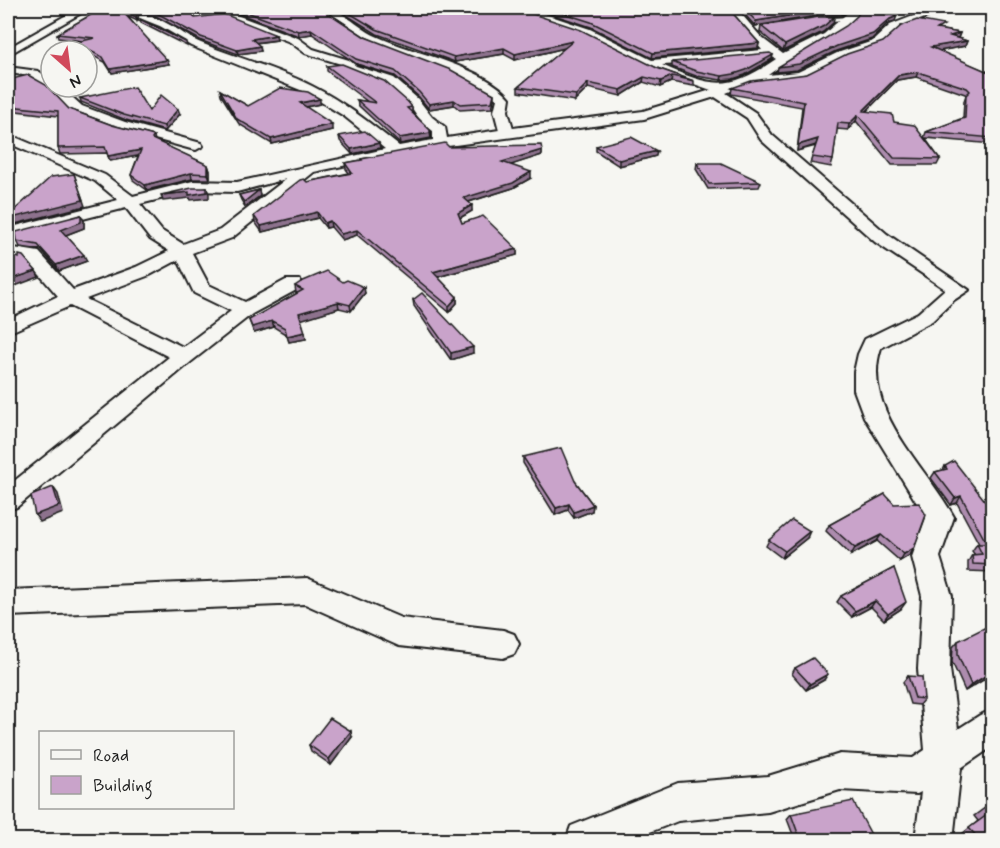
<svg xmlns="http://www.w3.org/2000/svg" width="1000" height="848" font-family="Mynerve,sans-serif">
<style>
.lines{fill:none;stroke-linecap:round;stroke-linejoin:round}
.service-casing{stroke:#1c1c1c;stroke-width:4}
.minor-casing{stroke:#1c1c1c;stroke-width:4}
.secondary-casing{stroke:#1c1c1c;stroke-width:5}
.service{fill:#f6f6f2;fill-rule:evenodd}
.minor{fill:#f6f6f2;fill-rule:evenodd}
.secondary{fill:#f6f6f2;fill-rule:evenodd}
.wall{fill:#ad8cae;stroke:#1c1c1c;stroke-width:1.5;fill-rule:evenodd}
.shaded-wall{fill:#8d728d;stroke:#1c1c1c;stroke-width:1.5}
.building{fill:#c9a3ca;stroke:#1c1c1c;stroke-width:1.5}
</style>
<rect width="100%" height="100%" fill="#f6f6f2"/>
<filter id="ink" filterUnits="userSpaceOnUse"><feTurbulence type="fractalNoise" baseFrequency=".0167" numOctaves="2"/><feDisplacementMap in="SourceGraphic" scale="12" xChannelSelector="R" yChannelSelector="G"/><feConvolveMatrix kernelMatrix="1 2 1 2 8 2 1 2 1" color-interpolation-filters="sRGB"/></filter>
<g filter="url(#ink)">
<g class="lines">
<g class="service-casing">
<polygon id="service" points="849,17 851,19 833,21 815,19"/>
</g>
<g class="minor-casing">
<g id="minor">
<polygon points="79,8 90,8 8,55 8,48"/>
<path d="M217,8H225L239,16L298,38L313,49L349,60L356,66L394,78L418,99L432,117L445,127L447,138L499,130L494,111L497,99L452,73L367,40L320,8C343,8 356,27 376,36C414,54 483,66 510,98L508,111L513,128L643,111L711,90L657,71L582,33L516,10L515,8H527L590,29L652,60L762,50L727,8H736L762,38L783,54L824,34L853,8H862C842,40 798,53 768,75L798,72L837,53L873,41L890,25L934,8H945L944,10L898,29L881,45L845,57L805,77L749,84L726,93L756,113L772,135L887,234L969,290L954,300L932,321L881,348C860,409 926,466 954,517L940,557L952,596L950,669L958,729L980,715L992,710V747L961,768L953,840H915L921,792L917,794L840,790L768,812L678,821L630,840H566L571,826L678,783L768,776L840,754L913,758L925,750L918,669L922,596L912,557L926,518L864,417L854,390V372L858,354L865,339L918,313L945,289L875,242L761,140L747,118L715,97L644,119L419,150L314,172L232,238L192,253L209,285L245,302L286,280H300L303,284L300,288L252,314L192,361L17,507L8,510V486L169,357L70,306L8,333V320L58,296L27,260L8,257V247L39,252L73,290L136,267L169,251L150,239L126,208L8,238V228L118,200L95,181L8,143V134L105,175L133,196L193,181L237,182L385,149L344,116L303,91L191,46L162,29L139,20V16C160,13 182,35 201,43C237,58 277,68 312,86C344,102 371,124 399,146L433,140V131L422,123L410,105L386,84L348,70L341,64L305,53L290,42L233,20L218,11ZM769,55L776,59C730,91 713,88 662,65L704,63ZM286,179L220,230L183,244L162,231L140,204L193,191L237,192ZM178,260L194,293L231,311L183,347L86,299L150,275Z"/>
<polygon points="8,67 38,71 51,79 51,87 61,87 82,106 125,122 201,143 203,146 196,150 191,149 115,128 72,112 49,88 31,76 8,73"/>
<polygon points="307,578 401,618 503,630 514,634 519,644 514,654 503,658 399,646 305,604 8,616 8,590"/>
</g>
</g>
<g class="secondary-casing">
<polygon id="secondary" points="8,8 16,8 8,13"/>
</g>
<use href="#service" class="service"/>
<use href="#minor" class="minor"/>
<use href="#secondary" class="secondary"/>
</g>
<g class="wall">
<polygon points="103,8 189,8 195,18 276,35 277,40 256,43 261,51 238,54 202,41 156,16 139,14 137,21 127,16 169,64 112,73 105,62 87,53 87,51 82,51 75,47 73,43 83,41 58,38 57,34"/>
<polygon points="229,8 321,8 365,37 494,94 494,100 492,108 460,110 454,105 429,109 419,97 395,76 357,64 312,34 299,36 240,14"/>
<polygon points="326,8 515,8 657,68 694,81 694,86 671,82 660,87 643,82 621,96 588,88 575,101 518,92 518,87 565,48 515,60 504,54 455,62 377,34 337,9"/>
<polygon points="533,8 728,8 759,43 758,48 652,58 591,27"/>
<polygon points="739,8 850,8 842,15 817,16 755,26"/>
<polygon points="834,17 833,23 823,32 783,51 760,32 761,26"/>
<polygon points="140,19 186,42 187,46 141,23"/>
<path d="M942,30L960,33L958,38L967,41L965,46L938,51L993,74V144L925,138L940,159L937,165H892L856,121L848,130L837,129L833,160L831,167L810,163L816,146L797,151L802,107L731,94L732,88L807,74ZM916,77L965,94L966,95L964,101L963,118L926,132L924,138L866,111L897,80Z"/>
<polygon points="772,59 745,75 733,79 721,80 696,76 672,67 672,62"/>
<polygon points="327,66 412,107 412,112 430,130 431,138 400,144 358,105 357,100 368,102 327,71"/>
<polygon points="8,80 69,109 112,125 154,136 155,141 208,165 210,171 210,179 192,179 147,190 133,180 131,175 138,156 110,161 107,153 60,154 58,148 58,116 8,110"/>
<polygon points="220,90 248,106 320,104 306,107 332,130 272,144 239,124 221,95"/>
<polygon points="80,98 149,111 180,114 165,131 126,120 81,102"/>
<polygon points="339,136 380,148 352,154 340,141"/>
<polygon points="596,146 656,156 619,166 596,151"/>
<polygon points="449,147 542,150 542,155 510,165 531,178 513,188 469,202 472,211 460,218 462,223 517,249 517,255 438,277 457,297 457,303 449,312 357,235 342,240 331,227 326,228 318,218 262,232 255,222 254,216 307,182 349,173 346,169 345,163 361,160 361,159"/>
<polygon points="697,163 761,182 759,187 708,189 696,169"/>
<polygon points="259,190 260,196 245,207 241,200 239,195"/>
<polygon points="81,215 84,221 84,228 66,235 87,261 59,271 41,250 20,247 17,241"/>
<polygon points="343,282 365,293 351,311 339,308 301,319 306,339 289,342 287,335 274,327 254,333 249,320 298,293 296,293 295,286"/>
<polygon points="413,300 473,353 451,360 414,306"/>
<polygon points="523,457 575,481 593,505 592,511 574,518 568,510 555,515 523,463"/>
<polygon points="945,466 993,514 993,572 968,571 968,562 972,555 975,555 972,551 977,544 979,544 957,503 951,505 931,478 935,472 943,470"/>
<polygon points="885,494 914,548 910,555 900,561 877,541 851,555 826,531 829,525"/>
<polygon points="807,538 782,558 766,546 769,540"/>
<polygon points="894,568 901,609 884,620 871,607 852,617 837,602 841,596"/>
<polygon points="993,629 993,674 965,691 952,662 953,647 958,641"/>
<polygon points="795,668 824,680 806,690 792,674"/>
<polygon points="908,676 924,699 919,705 910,704 903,682"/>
<polygon points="352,737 331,765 311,751 309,745"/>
<polygon points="993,802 993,840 960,840 957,838 978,821 974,816"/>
<polygon points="791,814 874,840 795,840 787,819"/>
</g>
<g class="shaded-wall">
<polygon points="846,8 850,8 842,15 843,10"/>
<polygon points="896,8 897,8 895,11 885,19 886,14"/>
<polygon points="138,10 139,14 137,21 136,17"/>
<polygon points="818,11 817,16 755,26 756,21"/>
<polygon points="897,16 895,21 888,23 872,39 836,51 797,70 777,72 778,67"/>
<polygon points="834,17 833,23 823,32 783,51 785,45"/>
<polygon points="311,29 312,34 299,36 298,31"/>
<polygon points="960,33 958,38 950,36"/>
<polygon points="276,35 277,40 253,43 252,39"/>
<polygon points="573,41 573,46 515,60 515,54"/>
<polygon points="967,41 965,46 929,53 931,47"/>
<polygon points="759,43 758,48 652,58 653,53"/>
<polygon points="260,46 261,51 238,54 237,50"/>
<polygon points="504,48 504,54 455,62 454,57"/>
<polygon points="773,55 772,59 745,75 733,79 721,80 722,76"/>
<polygon points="167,60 169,64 112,73 110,69"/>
<polygon points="918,72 916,77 897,80 861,117 863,111 899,75"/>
<polygon points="672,76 671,82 660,87 661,81"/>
<polygon points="644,77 643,82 621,96 621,90"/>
<polygon points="588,83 588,88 575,101 576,95"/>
<polygon points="320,99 320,104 301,108 300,103"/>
<polygon points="454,100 454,105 429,109 429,104"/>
<polygon points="178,109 180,114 165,131 164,126"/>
<polygon points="858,115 856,121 848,130 849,124"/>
<polygon points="332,124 332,130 272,144 271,139"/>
<polygon points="430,133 431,138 400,144 399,138"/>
<polygon points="818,139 816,145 797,151 798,145"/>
<polygon points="379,143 380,148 352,154 351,149"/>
<polygon points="141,150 143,155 110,161 108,156"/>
<polygon points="542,150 542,155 502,168 502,162"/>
<polygon points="657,151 656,156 619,166 619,160"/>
<polygon points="208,165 210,171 210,179 208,174"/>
<polygon points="531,172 531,178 513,188 465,203 464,198"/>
<polygon points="191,173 192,179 147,190 145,185"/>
<polygon points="74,174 85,206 15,224 12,218"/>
<polygon points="207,188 209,194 209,198 191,200 190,198 163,201 161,195 189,192"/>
<polygon points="259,190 260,196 245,207 244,202"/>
<polygon points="472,205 472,211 458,219 458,213"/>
<polygon points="317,212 318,218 262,232 261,226"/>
<polygon points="81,215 84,221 84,228 63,236 61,230"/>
<polygon points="330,221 331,227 326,228 325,223"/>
<polygon points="357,230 357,235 342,240 341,234"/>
<polygon points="517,249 517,255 434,278 433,272"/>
<polygon points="84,255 87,261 59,271 56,265"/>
<polygon points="36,271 39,277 15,286 12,279"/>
<polygon points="364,287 365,293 351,311 350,305"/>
<polygon points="457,297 457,303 449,312 449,306"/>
<polygon points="338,302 339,308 300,320 299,313"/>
<polygon points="272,321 274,327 254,333 252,327"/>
<polygon points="305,332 306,339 289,342 287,336"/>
<polygon points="473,347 473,353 451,360 451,353"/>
<polygon points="53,487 58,494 63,513 40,522 35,515"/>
<polygon points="961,496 957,503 951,505 955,498"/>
<polygon points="569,504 568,510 555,515 556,508"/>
<polygon points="593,505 592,511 574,518 574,512"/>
<polygon points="810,531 807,538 782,558 785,551"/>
<polygon points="881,535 877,541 851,555 855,548"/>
<polygon points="914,548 910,555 900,561 904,554"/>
<polygon points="875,601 871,607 852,617 855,611"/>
<polygon points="906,602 901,609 884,620 888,614"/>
<polygon points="993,671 993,674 965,691 971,685"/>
<polygon points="828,674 824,680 806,690 810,684"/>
<polygon points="351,731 352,737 331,765 329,759"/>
</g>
<g class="building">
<polygon points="103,8 189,8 195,18 224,14 276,35 252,39 260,46 237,50 201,37 155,12 138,10 136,17 121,10 167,60 110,69 103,57 73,43 95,38 57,34"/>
<polygon points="236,8 321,8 365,37 451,70 494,94 492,102 460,104 454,100 429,104 419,92 395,71 356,59 311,29 298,31"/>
<polygon points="341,8 515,8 581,30 657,68 694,81 672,76 661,81 644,77 621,90 588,83 576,95 518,87 573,41 515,54 504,48 454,57 376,29"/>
<polygon points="547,8 728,8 759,43 653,53 591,22"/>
<polygon points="743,8 846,8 843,10 818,11 756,21"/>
<polygon points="862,8 896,8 886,14 897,16 890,19 873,34 837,46 799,64 778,67 846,26 857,16"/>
<polygon points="819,17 834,17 824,26 785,45 761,26"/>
<polygon points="140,19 160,27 186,42"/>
<polygon points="917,20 944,25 937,29 960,33 950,36 967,41 931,47 993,74 993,138 926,132 965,118 966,95 970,91 967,88 918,72 899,75 863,111 892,114 894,122 914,125 940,159 894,158 858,115 849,124 838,123 833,160 812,157 818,139 798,145 804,102 732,88 751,81 807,74 847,54 883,42 901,26"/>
<polygon points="770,53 773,55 746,70 734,74 722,76 696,71 672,62"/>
<polygon points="342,64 384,81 408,102 412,107 407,108 430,130 430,133 399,138 357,100 376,103 327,66"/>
<polygon points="28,75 46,85 69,109 112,125 154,136 152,139 208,165 208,174 191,173 145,185 131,175 141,150 108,156 105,147 58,148 58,111 8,106 8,80"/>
<polygon points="134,87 149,111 161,95 178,109 164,126 124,115 80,98"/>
<polygon points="280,88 308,92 320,99 300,103 332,124 271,139 237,119 220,90 248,106"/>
<polygon points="365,131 379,143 351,149 339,136"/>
<polygon points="631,137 657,151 619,160 596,146"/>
<polygon points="445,143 449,147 541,145 542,150 502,162 531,172 513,183 464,198 472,205 458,213 462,223 483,216 517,249 433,272 457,297 449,306 357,230 341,234 330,221 325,223 317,212 261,226 254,216 300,180 304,179 307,182 352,173 345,163 362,160 361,159"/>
<polygon points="697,163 721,163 761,182 709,184"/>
<polygon points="74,174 83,200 12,218 9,215 51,177"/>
<polygon points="192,188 207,188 207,192 189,195 189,192 161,195"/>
<polygon points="259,190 244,202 239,195"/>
<polygon points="81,215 81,222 61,230 84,255 56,265 38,245 17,241 16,232"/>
<polygon points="10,255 19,258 19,255 23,256 36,271 12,279"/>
<polygon points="327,271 343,282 347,280 364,287 350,305 338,302 299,313 305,332 287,336 285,328 272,321 252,327 249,320 303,290 295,286 301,282"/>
<polygon points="422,293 473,347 451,353 413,300"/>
<polygon points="561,448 575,481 593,505 574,512 569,504 556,508 523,457"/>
<polygon points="954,461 986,502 993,514 993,565 973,564 972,555 982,554 977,544 987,544 961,496 955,498 935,472 947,469 945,466"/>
<polygon points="53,487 59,506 35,515 31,496"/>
<polygon points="885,494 894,504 919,503 926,515 914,548 904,554 881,535 855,548 829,525"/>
<polygon points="792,520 810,531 785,551 769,540"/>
<polygon points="894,568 906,602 888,614 875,601 855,611 841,596"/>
<polygon points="988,626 993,629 993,671 971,685 958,655 958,641"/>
<polygon points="813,658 828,674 810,684 795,668"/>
<polygon points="908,676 922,677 924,699 915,698"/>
<polygon points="330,718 351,731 329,759 309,745"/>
<polygon points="853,801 874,840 838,840 835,835 800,839 791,814"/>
<polygon points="993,802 993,840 980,840 969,828 991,812 986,806"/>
</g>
</g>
<rect width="1000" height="848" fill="none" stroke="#f6f6f2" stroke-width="30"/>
<rect x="15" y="15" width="970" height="818" fill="none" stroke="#1c1c1c" stroke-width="2" filter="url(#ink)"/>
<rect x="39" y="731" width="195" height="78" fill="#f6f6f2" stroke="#9f9f9c" stroke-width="1.5"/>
<rect x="51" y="750" width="30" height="9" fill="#f6f6f2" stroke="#9f9f9c" stroke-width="1.5"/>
<text x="93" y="761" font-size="18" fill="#1c1c1c">Road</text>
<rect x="51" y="776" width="30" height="18" fill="#c9a3ca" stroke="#9f9f9c" stroke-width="1.5"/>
<text x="93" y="791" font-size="18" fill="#1c1c1c">Building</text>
<g transform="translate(69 69) rotate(152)"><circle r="28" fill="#f6f6f2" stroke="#9f9f9c" stroke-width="1.5"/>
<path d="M0-4.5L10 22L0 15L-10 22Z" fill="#d1495b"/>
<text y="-9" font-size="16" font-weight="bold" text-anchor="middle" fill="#1c1c1c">N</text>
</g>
</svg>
